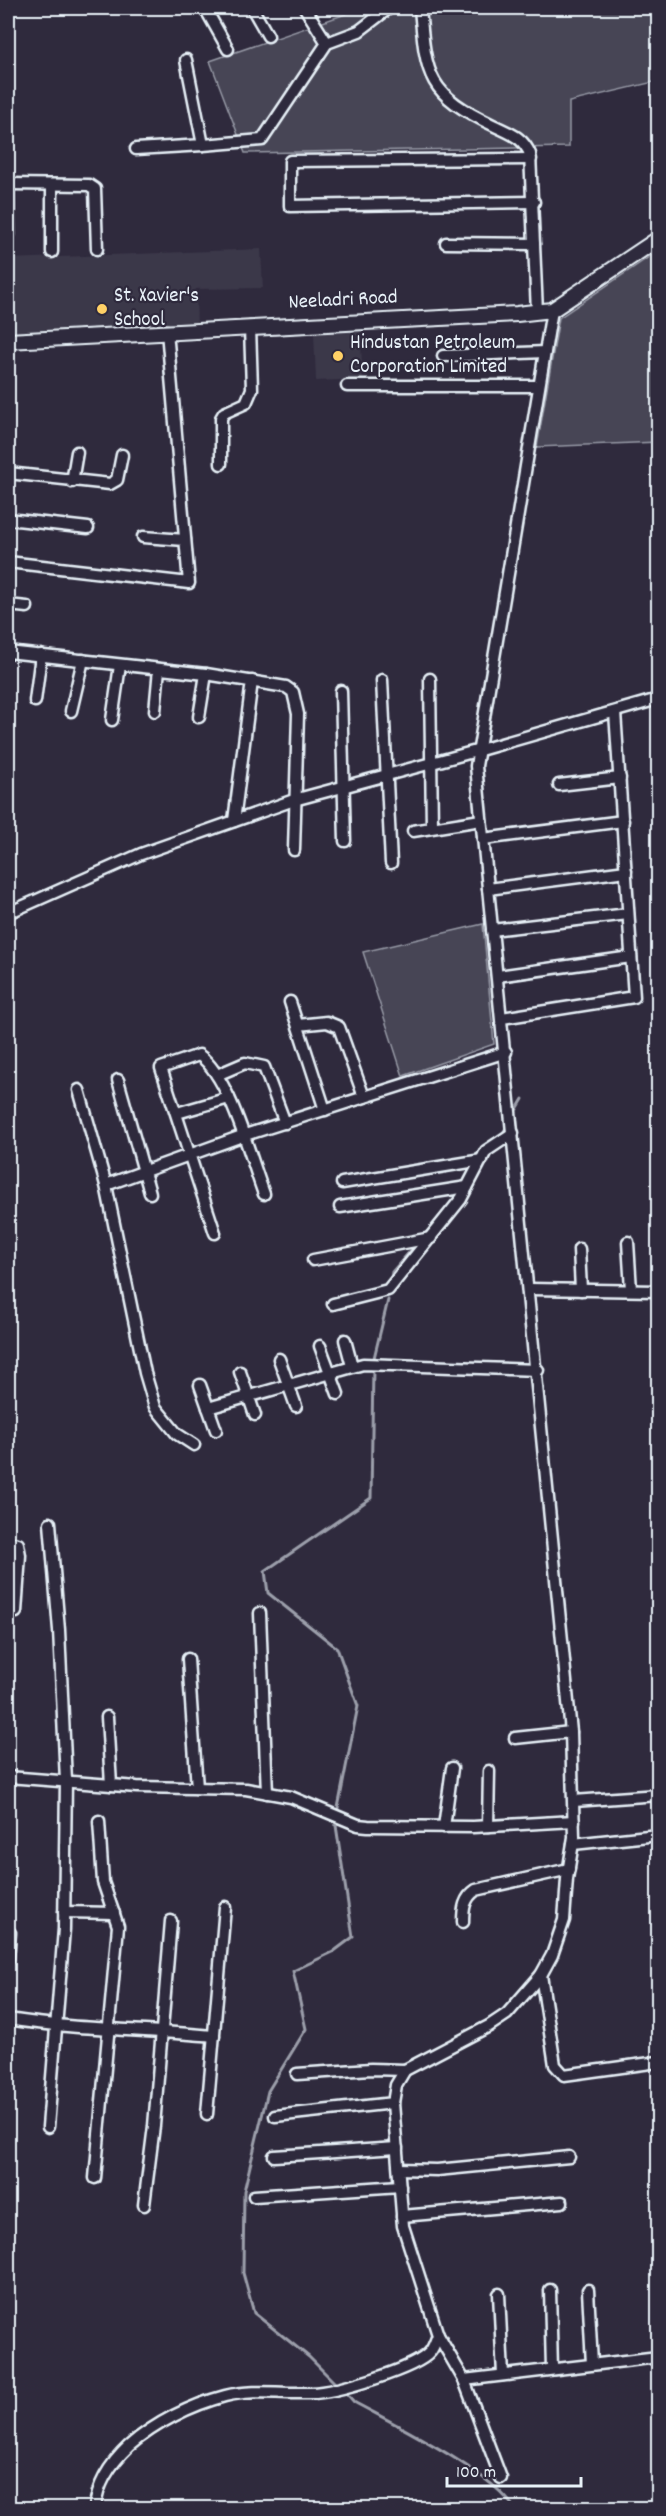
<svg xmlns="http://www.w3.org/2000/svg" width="666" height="2516" font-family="Dekko,sans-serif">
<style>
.built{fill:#3b3749}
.green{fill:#464455;stroke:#979aa6;stroke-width:1.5}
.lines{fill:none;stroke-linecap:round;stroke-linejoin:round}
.stream{stroke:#9c9fab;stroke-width:3}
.minor-casing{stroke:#e8f1f8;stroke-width:15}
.secondary-casing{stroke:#e8f1f8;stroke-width:18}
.minor{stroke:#2f2a3d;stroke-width:10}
.secondary{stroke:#2f2a3d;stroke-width:14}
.poi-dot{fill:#ffd166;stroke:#2f2a3d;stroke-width:2}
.labels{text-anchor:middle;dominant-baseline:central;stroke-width:4.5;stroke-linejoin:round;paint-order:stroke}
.poi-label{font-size:21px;fill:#e8f1f8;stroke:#2f2a3d;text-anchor:start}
.street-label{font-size:21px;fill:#e8f1f8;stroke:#2f2a3d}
</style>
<rect width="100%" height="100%" fill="#2f2a3d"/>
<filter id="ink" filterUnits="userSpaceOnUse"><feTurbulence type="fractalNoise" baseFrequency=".0167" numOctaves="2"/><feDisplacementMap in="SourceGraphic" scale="12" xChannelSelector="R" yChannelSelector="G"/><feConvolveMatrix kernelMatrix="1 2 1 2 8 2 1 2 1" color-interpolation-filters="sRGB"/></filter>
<g filter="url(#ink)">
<g class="built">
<polygon points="261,249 263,288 196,289 197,329 8,341 8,259"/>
<polygon points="360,331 363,379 316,381 314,334"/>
</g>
<g class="green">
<polygon points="363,8 658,8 658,81 569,102 569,147 245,153 210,61"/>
<polygon points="658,251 658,442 537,447 559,318"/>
<polygon points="483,924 494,1044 403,1076 363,952"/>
</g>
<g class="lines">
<g class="stream">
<polyline points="517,1109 523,1099"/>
<polyline points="504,1131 506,1128"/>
<polyline points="485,1163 492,1152"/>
<polyline points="426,1233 454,1200"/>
<polyline points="391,1278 392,1272 413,1248"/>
<polyline points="374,1358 388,1300"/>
<polyline points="337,1813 358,1706 337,1648 268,1593 265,1571 371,1498 373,1368"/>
<polyline points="335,2383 309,2357 254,2313 243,2273 244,2191 268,2091 306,2029 293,1971 333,1952 353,1937 335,1819"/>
<path d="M347,2394L354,2402C394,2424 492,2472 514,2508"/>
</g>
<g class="minor-casing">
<g id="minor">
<polyline points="205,8 228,49"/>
<polyline points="252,8 268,36"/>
<polyline points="305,8 327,43"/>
<path d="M420,8C426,77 427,94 495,126C511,134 523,137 530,154L537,312"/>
<polyline points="203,145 262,140 327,43 359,31 389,8"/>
<polyline points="136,149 203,145 186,60"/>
<polyline points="531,159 290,161 290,206 534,202"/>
<polyline points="8,184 89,185 95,189 97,249"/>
<polyline points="8,184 9,235"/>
<polyline points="446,243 534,244"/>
<polyline points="52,252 52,185"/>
<polyline points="443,356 545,352"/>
<polyline points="347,386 539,386"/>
<polyline points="221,464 221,418 224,413 246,403 252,389 250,327"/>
<polyline points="8,473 110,484 117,480 122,455"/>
<polyline points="72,482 77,452"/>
<polyline points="8,519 88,528"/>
<polyline points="143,537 185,540"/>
<polyline points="8,562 189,583 167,331"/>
<polyline points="8,605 27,607"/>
<polyline points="8,652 206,674 286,687 293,692 298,714 294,850"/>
<polyline points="430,679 432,827"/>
<polyline points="382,680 391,863"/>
<polyline points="341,691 345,841"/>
<polyline points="35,701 41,655"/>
<polyline points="71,711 83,660"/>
<polyline points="155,711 159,669"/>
<polyline points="199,717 206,674"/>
<polyline points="112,720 120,665"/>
<polyline points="559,785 620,778"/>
<polyline points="234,821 252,681"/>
<polyline points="413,831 481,820"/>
<polyline points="483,839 623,821"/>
<polyline points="488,889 626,871"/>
<polyline points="8,913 141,854 294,800 480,750 658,699"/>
<polyline points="492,930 628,914"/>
<polyline points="498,976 631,957"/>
<polyline points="290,1002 325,1110"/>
<polyline points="502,1018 634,997 615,712"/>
<polyline points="298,1025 327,1022 339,1027 364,1097"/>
<polyline points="217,1075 245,1063 264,1067 285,1123"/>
<polyline points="118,1080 150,1193"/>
<polyline points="79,1090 106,1185 145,1373 155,1407 177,1434 194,1445"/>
<polyline points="177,1113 229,1098"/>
<polyline points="342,1183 482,1160"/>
<polyline points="106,1185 242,1136 506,1052"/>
<polyline points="340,1207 467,1187"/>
<path d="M215,1233L161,1068L199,1055C230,1077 250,1157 264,1194"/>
<polyline points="628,1242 631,1290"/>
<polyline points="579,1249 581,1290"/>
<polyline points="313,1260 431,1238"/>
<polyline points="529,1289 658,1291"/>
<polyline points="333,1304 388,1290 461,1199 486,1151 513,1133"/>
<polyline points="345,1340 352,1366"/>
<polyline points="320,1346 338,1394"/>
<polyline points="279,1359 296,1406"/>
<polyline points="240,1372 255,1415"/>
<polyline points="200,1385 216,1430"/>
<polyline points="208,1408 363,1364 538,1370"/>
<polyline points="8,1542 18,1544 20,1555 16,1612"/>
<polyline points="260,1613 267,1793"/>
<polyline points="188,1659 197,1788"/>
<polyline points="107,1717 111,1785"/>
<polyline points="515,1738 571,1732"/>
<polyline points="8,1777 137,1787 246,1789 291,1797 358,1825 368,1826 473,1827 574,1821"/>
<polyline points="574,1801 658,1795"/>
<polyline points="488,1826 489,1771"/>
<polyline points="444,1827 452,1768"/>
<polyline points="573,1844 658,1835"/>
<polyline points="64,1912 114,1913"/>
<path d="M463,1922C463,1909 464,1898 476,1890L569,1869"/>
<polyline points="8,1959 10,1933"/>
<polyline points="541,1975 555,2065 564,2075 658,2062"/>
<path d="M8,2019C77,2030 145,2029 214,2036"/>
<polyline points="297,2074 371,2069 405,2070"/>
<polyline points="207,2114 225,1907"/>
<polyline points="275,2116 393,2103"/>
<polyline points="48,2127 64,1929 66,1781 59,1630 50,1523"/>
<polyline points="274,2156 397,2148"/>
<polyline points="399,2169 437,2170 569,2157"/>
<polyline points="95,2178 118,1926 103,1882 99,1821"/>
<polyline points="254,2196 400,2186"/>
<polyline points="144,2205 154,2126 171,1921"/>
<polyline points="402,2216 562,2202"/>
<polyline points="550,2290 552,2369"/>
<polyline points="588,2290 592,2364"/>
<polyline points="499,2294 503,2375"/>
<polyline points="438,2335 464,2380 501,2478"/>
<polyline points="464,2380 658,2357"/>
<path d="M95,2508C97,2484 111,2463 129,2446C155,2423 191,2405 225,2396C254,2389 282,2394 311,2393C334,2393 416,2369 430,2352C434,2347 436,2340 438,2335L403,2226L393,2103L396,2085L405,2070L489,2026L507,2014L541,1975L552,1955L564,1920L567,1879L574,1837L571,1732L476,766L552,310"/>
</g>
</g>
<g class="secondary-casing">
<polyline id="secondary" points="8,341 517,314 552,310 658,239"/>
</g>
<use href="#minor" class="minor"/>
<use href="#secondary" class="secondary"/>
</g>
</g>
<g class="poi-dot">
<circle cx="102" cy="309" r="6"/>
<circle cx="338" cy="356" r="6"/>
</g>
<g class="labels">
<g class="poi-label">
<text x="114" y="297">St. Xavier's<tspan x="114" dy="24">School</tspan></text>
<text x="350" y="344">Hindustan Petroleum<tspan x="350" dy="24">Corporation Limited</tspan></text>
</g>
<g class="street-label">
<text transform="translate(343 301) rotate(-3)">Neeladri Road</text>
</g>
</g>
<rect width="666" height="2516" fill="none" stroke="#2f2a3d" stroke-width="30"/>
<rect x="15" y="15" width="636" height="2486" fill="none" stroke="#e8f1f8" stroke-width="2" filter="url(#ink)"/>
<path d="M447 2477v9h134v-9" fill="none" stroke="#e8f1f8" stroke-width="3"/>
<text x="456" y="2477" font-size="18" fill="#e8f1f8" stroke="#2f2a3d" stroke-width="4.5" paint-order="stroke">100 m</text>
</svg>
